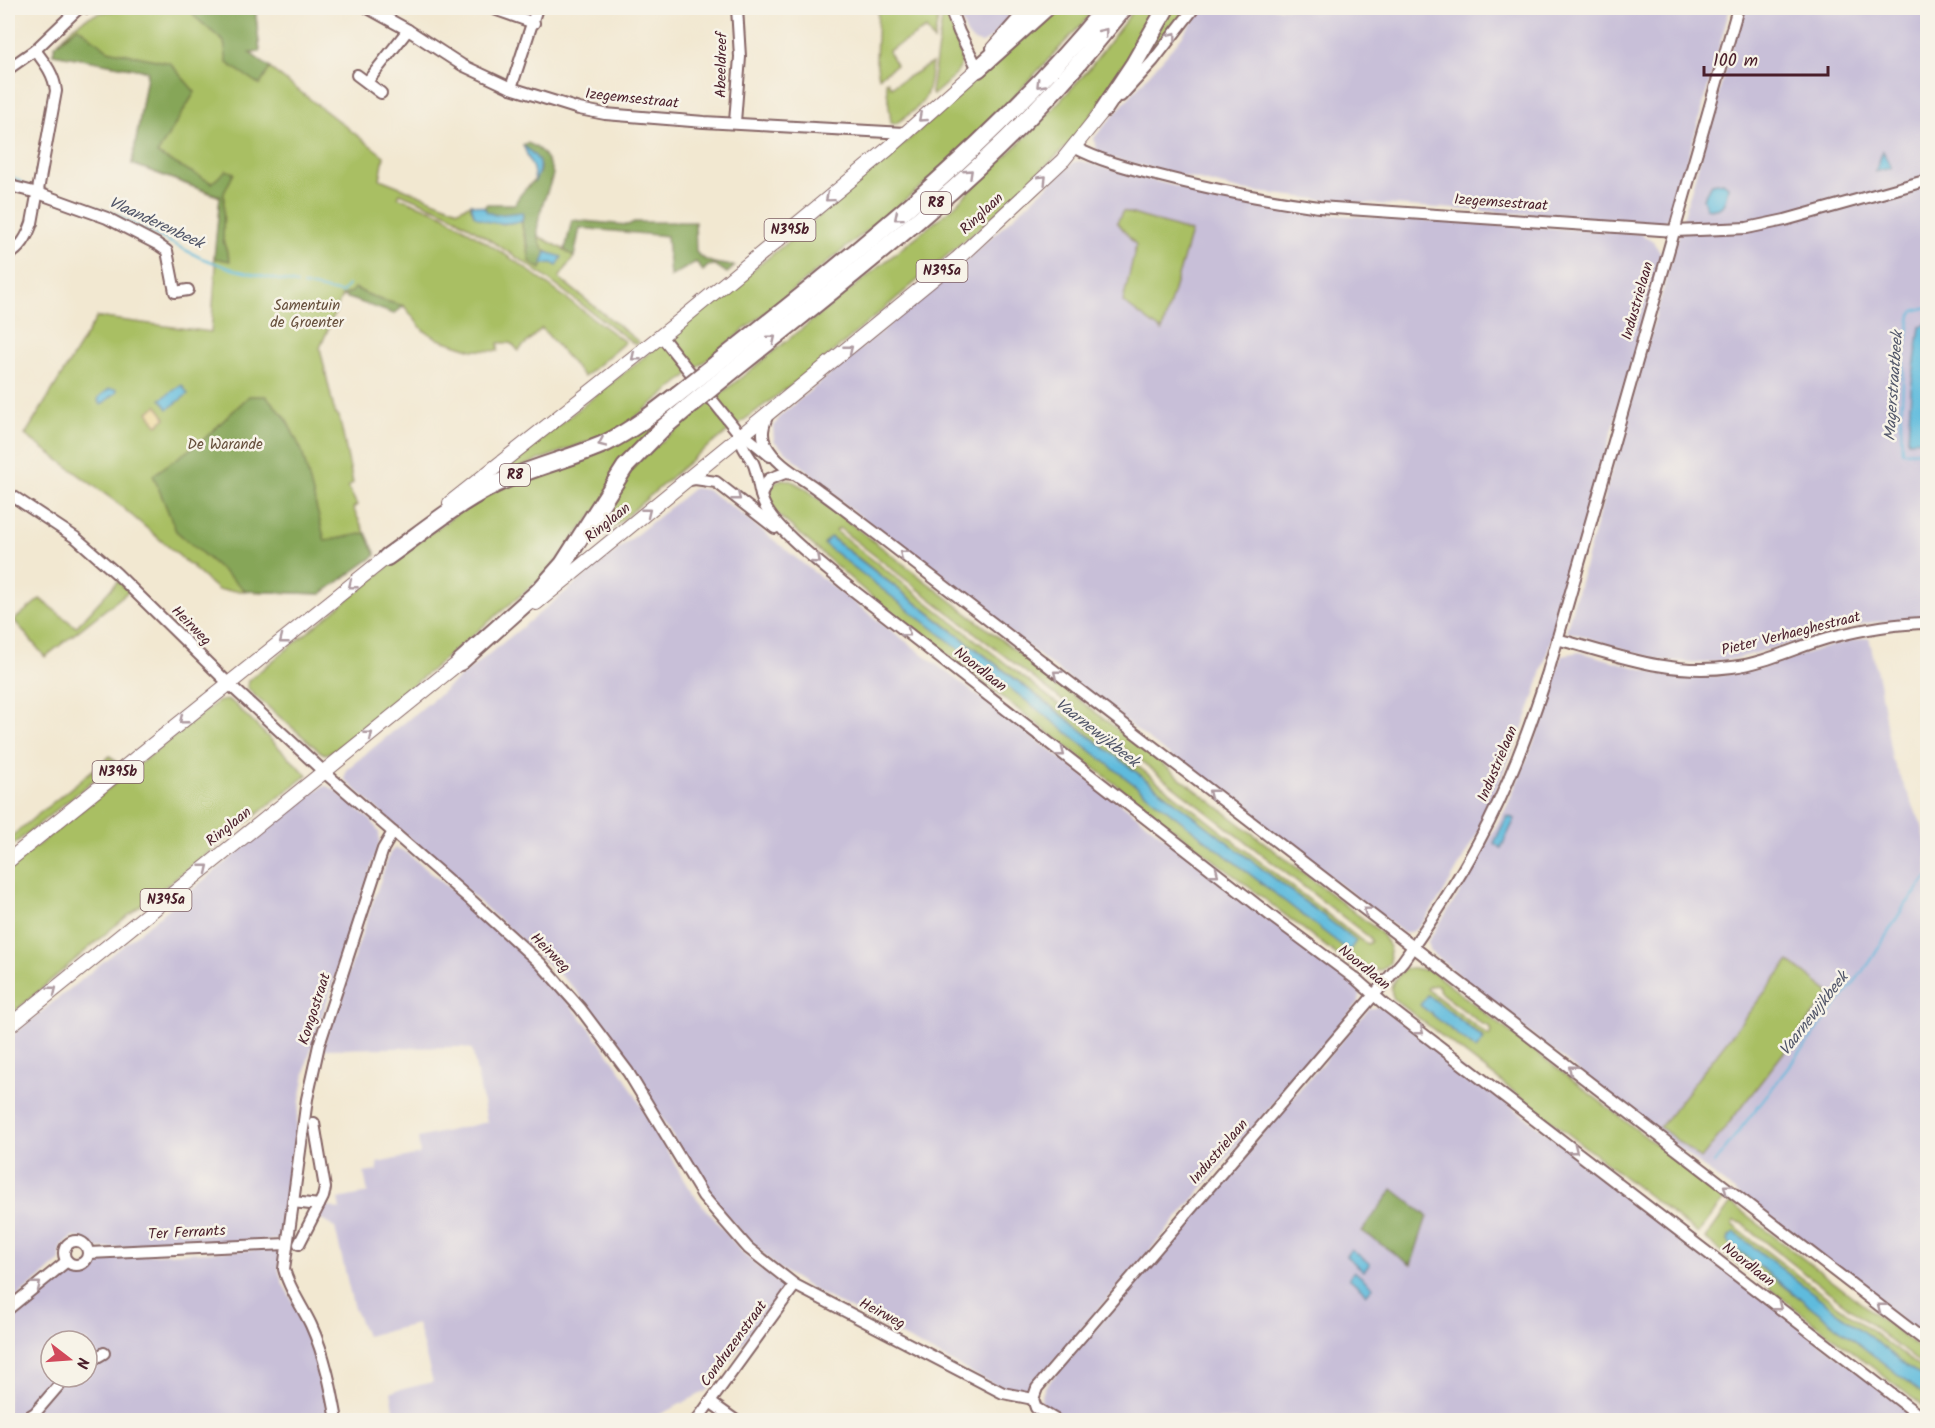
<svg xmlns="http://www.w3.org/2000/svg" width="1935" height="1428" font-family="Kalam,sans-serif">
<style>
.industrial{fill:#c8bfd8;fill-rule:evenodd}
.green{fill:#a9bf63;stroke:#7a6f47;stroke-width:1.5;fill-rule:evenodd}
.forest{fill:#86a659;stroke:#686242;stroke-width:1.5}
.sand{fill:#eeda9e;stroke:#9c7c64;stroke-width:1.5}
.water{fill:#5fbbdd;stroke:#546d84;stroke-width:1.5}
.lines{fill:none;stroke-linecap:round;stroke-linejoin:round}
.stream{stroke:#5fbbdd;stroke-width:2}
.minor-casing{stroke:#856565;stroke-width:14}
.major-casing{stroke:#856565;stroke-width:16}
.highway-casing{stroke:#856565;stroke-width:20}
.minor{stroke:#fff;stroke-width:10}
.major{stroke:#fff;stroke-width:14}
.highway{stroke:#fff;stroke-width:16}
.highway-bridge-casing{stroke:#856565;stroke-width:20;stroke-linecap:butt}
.highway-bridge{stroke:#fff;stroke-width:16}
.oneway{stroke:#ae9aa0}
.labels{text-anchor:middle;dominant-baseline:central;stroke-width:5;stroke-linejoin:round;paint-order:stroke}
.shield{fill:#f7f3e8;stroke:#7e5f64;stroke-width:1.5}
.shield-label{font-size:14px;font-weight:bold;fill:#4a1f2b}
.street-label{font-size:15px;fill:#4a1f2b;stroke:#f7f3e8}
.park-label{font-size:15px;fill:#664f3c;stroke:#f7f3e8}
.water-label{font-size:16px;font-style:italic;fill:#515669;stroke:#f7f3e8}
</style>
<rect width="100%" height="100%" fill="#f7f3e8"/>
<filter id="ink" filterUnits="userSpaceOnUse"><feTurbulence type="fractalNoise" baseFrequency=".0167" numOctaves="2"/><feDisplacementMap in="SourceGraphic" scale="12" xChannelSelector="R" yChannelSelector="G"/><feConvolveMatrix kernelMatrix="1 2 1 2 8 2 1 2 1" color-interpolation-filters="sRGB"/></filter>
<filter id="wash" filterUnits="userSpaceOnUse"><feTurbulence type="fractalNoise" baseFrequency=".008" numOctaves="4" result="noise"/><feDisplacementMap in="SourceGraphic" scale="24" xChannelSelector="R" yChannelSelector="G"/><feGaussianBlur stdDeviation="1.35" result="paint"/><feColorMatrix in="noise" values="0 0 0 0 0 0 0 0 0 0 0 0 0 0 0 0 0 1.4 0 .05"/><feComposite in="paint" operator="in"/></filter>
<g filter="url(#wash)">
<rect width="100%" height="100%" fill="#f2e8d1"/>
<g class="industrial">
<polygon points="956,8 1018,8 991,38 982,43 973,41 967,34"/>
<polygon points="1203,8 1730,8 1674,209 1668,219 1662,223 1333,201 1240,190 1106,157 1098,152 1093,139 1179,40"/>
<polygon points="1743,8 1927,8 1927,617 1866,623 1734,659 1704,663 1659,660 1566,631"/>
<polygon points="1080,161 1205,194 1283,210 1320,214 1639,233 1653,242 1661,253 1661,264 1535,694 1523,727 1478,832 1443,894 1419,927 1413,931 1404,933 1081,688 816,482 810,473 774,441 773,428 780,416 960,266 1074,162"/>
<polygon points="694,488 707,490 735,509 811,570 1119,802 1358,987 1360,992 1359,1002 1157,1242 1056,1359 1030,1386 1016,1391 1001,1388 810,1288 777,1267 741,1232 708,1194 612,1037 574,988 344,779 347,769"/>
<polygon points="1869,637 1879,682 1892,759 1922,825 1927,850 1927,1340 1501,1011 1429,950 1428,941 1459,894 1507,806 1536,737 1562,655 1580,652 1660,674 1712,677 1757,669 1833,645"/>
<polygon points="327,786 333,789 372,821 379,833 380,841 307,1062 298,1112 285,1231 282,1237 279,1240 97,1249 83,1239 74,1237 61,1246 60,1261 8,1305 8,1039 309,795 322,787"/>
<polygon points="395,848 404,851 471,906 539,969 588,1026 623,1074 689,1189 743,1253 785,1288 708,1390 649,1420 396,1420 391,1392 433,1382 417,1324 366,1336 353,1305 335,1228 317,1217 323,1207 328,1206 340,1210 338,1199 368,1193 364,1173 378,1171 377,1163 420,1154 418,1138 487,1122 472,1049 462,1047 322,1049 390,853"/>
<polygon points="1381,1006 1921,1420 1065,1420 1048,1410 1042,1404 1041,1398 1045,1387 1369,1009"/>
<path d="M276,1249L279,1253V1271L283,1284L304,1321L321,1359L330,1420H41L37,1416L30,1420H8V1314L66,1270L83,1269L97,1257ZM51,1341H87V1377H51Z"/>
</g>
<g class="green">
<path d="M146,8H255L260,52L250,53L384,156L380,179L458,210L471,204V209L503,224L522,221C521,235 529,245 529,258L541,268L542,264L552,263L561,257C547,253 542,251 538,236L565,250L574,257L559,278L639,342L636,345L530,266L448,213L400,193L398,197L442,214L520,264L625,342L584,377L542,328L518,351C513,342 508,342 498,343V351L473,350L438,339L423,330L404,306L378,299L354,288L352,292L342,296L320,348L335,414L339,416L353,483L348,487L357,505L353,508L376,555L321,594L218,590L193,568L194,566L190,565L116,502L25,435L97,317L211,332L216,266L214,263L220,197L132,164L148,71L53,54C55,45 59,41 66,34C89,9 113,10 146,8Z"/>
<polygon points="878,8 940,8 934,41 926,29 888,51 896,65 879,77 876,61"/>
<polygon points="1055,8 1097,8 952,162 632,420 621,429 494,477 804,229 936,116"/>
<polygon points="1135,8 1158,8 1107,95 1068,145 991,218 813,369 698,454 559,575 636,462 952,208 1037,126 1089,69"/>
<polygon points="1170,8 1188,8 1134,75"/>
<path d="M945,12C950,25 965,54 960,67C955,78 941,88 933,95L931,92L943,13Z"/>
<path d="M932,63C928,101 926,103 895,124L891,123L886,82L888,81L891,87Z"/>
<polygon points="1123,211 1191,232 1162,331 1123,302 1136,245 1117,222"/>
<polygon points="672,406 675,410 546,574 334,751 325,754 321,752 254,695 247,687 248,681 426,536 475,501"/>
<path d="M782,479L790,480L806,489L1380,932L1389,946L1390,963L1381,970L1354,968L866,592L776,513C767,499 765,486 782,479ZM839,528L1369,937L1371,941L1368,944L1362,941L836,531ZM831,537L1356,941L1348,950L824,544Z"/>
<polygon points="118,581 129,591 45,657 14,620 40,599 76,627"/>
<polygon points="226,700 232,702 307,775 111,929 8,1017 8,869 217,702"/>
<polygon points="110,756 116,762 8,849 8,839"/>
<polygon points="1789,961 1830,993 1701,1159 1660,1127"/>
<path d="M1413,968L1431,971L1725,1198L1698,1234L1394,999C1387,986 1395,979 1404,969ZM1438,985L1440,992L1482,1024L1489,1026L1491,1032L1489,1036L1427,989L1429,986ZM1428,995L1484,1038L1476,1049L1421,1006Z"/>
<polygon points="1731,1203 1927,1354 1927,1369 1741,1223 1733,1221 1732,1224 1736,1228 1927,1373 1927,1381 1735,1233 1729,1237 1728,1242 1927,1397 1927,1409 1705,1239"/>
</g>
<g class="forest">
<polygon points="192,8 255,8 260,52 250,53 270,68 260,85 227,63 224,42 194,16"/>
<polygon points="78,27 108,50 170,63 195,92 157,154 212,183 226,170 234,173 224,193 223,240 230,261 214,258 220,196 132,164 148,71 53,54 55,45"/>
<path d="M527,143C541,147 549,161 553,174C547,198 526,231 546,252L541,269L532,264L529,259L528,245L522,226L523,213L495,215L487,212L484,207L487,204H515C525,179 561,176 523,145Z"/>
<path d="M572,220L628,225L634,222H695L696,252C706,264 720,264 735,266L727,273L715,265L708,266L703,271L696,262L670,277L667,236L580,228L574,257L565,250Z"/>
<polygon points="354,288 378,299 404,306 394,314 342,296 352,292"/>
<polygon points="249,396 266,396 285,417 302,451 325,541 366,533 376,555 321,594 246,591 176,531 153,475 203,440"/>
<polygon points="1393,1189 1427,1216 1411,1265 1362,1231"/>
</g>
<polygon class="sand" points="157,406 166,418 157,425 148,412"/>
<g class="water">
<path d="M523,145C537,157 545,162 535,181L533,169Z"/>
<polygon points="1883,151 1891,168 1875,172"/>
<path d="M1723,182L1728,186C1726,201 1724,213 1706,208L1703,198L1711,184Z"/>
<path d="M471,204L484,207L487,212L495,215L523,212L522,221C506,224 488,226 474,215Z"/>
<polygon points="546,252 562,257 557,266 552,263 542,264"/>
<polygon points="1927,323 1927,440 1908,441 1911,389 1920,327"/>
<polygon points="182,385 188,394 168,409 161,399"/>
<polygon points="109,389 117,389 117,392 101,405 98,401 99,397"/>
<polygon points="830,537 1356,941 1349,951 824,544"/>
<polygon points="1507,816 1515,819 1501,848 1494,843"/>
<polygon points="1428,995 1484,1039 1476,1049 1420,1005"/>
<polygon points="1735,1233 1927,1381 1927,1397 1728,1242 1729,1237"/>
<polygon points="1351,1249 1370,1264 1364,1271 1346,1256"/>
<polygon points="1354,1271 1373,1287 1367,1294 1349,1278"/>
</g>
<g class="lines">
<g class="stream">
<polyline points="8,174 26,185"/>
<polyline points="85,204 117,215 201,258 235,270 297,284"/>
<polyline points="303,285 342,293 348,285"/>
<polyline points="1928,307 1914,311 1911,315 1904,358 1901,423 1902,452 1928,451"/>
<polyline points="1714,1163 1870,962 1903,908 1928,877"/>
</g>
</g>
</g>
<g filter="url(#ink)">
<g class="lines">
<g class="minor-casing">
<g id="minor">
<polyline points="88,8 99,8"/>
<polyline points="368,8 408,30 462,65 511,88 579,109 605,114 704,122 905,133"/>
<polyline points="491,8 534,23"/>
<polyline points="950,8 959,32 978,69 980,66"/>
<polyline points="992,48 1027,8"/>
<polyline points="8,69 35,50 79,8"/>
<polyline points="357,75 381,93"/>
<polyline points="367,82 408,30"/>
<polyline points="511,88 537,8"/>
<polyline points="1121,96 1153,61 1194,8"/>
<polyline points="735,122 740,57 737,8"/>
<path d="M1074,147C1098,160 1125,167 1152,174C1209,189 1261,199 1319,207L1675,231L1747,228L1785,220L1928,180"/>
<polyline points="8,182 14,187 38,193 107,218 157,244 167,251 175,292 188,290"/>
<path d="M8,255C21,248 27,237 32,223L56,91C54,74 45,63 35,50"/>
<polyline points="661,336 741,436 747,437 770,456"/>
<path d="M768,414C764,424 760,435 766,445C776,465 801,477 818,490C839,505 858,520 878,535L1928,1343"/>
<path d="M741,436C740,447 750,455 754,465C759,478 758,493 765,506C777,531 823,565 845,584L1275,919L1357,980L1383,1003L1925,1420"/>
<polyline points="684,481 695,479 716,482 775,528"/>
<polyline points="8,493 76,538 116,573 228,683 324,772 472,901 541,964 580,1008 628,1072 703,1196 748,1248 795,1285 1003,1393 1033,1399"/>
<polyline points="761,495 769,479 785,473 794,474"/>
<path d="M1557,639C1617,655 1669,676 1732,667C1766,663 1796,647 1828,638C1859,630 1895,623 1928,623"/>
<polyline points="293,1202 319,1205"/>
<circle cx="76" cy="1253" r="12"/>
<polyline points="299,1244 323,1197 325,1188 314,1123"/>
<polyline points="89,1253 287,1244"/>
<polyline points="8,1309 67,1261"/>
<polyline points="87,1363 104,1353"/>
<path d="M1033,1399L1037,1388L1403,961C1430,923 1457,883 1479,841C1508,788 1529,730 1548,672L1738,8"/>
<polyline points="1033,1399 1036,1408 1056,1420"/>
<polyline points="710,1402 735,1420"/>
<polyline points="24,1420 35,1413 66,1377"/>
<path d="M337,1420C331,1387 325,1356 311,1325C302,1306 289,1289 284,1269L307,1099L319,1045L383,849L393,832"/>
<polyline points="697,1420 795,1285"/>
</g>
</g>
<g class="major-casing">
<g id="major">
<polyline points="450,503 676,324 888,149 978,69"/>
<polyline points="536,603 957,259 1063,160 1104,109"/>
<polyline points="8,861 394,551"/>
<polyline points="8,1027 466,657"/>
</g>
</g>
<g class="highway-casing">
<g id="highway">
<polyline points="978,69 1046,8"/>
<polyline points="1104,109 1134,64 1166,8"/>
<path d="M716,364C855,254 993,145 1105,8"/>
<path d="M726,376C840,284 960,194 1059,85C1082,60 1103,34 1124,8"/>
<path d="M387,557C421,533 453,506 490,487C527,468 568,460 606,443C632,430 655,412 678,394"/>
<polyline points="460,662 539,591 563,564 625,467 663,428 688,407"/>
</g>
</g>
<use href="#minor" class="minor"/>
<use href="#major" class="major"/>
<use href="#highway" class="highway"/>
<g class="highway-bridge-casing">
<g id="highway-bridge">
<polyline points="678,394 716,364"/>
<polyline points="688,407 726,376"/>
</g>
</g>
<use href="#highway-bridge" class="highway-bridge"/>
</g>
<defs><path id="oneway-chevron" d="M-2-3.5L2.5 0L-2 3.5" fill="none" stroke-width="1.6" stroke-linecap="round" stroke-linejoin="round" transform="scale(1.5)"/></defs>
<g class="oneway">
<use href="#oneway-chevron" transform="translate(1104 32) rotate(-51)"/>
<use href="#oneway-chevron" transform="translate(1173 36) rotate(-52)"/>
<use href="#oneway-chevron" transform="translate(1040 84) rotate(134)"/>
<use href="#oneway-chevron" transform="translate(922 118) rotate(139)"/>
<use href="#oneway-chevron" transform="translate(969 173) rotate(-43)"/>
<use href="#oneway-chevron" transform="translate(1043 179) rotate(-45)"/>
<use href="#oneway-chevron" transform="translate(829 198) rotate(140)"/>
<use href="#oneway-chevron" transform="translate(898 217) rotate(140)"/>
<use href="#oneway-chevron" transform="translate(772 339) rotate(-39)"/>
<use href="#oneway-chevron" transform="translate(849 349) rotate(-39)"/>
<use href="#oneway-chevron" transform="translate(635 357) rotate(141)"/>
<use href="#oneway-chevron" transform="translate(602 443) rotate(157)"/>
<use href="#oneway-chevron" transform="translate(737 497) rotate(38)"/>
<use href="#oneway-chevron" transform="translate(647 512) rotate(-39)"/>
<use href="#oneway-chevron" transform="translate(903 554) rotate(-142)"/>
<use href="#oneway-chevron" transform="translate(817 560) rotate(41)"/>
<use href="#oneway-chevron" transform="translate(352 585) rotate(141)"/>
<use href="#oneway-chevron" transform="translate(907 633) rotate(38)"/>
<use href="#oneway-chevron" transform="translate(283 640) rotate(142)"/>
<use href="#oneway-chevron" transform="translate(1057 674) rotate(-142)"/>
<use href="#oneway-chevron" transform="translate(183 720) rotate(141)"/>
<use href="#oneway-chevron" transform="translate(369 735) rotate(-39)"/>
<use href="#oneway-chevron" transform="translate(1061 753) rotate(38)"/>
<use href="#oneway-chevron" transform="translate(1212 793) rotate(-142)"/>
<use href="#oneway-chevron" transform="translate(205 868) rotate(-39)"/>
<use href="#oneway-chevron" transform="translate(1215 873) rotate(38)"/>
<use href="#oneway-chevron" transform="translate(1367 911) rotate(-143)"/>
<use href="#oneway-chevron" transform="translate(53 990) rotate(-39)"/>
<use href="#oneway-chevron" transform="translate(1420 1031) rotate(38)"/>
<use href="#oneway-chevron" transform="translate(1572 1069) rotate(-142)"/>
<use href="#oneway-chevron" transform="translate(1574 1150) rotate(38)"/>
<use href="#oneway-chevron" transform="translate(1727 1188) rotate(-143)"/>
<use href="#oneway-chevron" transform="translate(37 1285) rotate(-39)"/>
<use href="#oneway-chevron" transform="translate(1778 1307) rotate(38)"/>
<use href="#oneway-chevron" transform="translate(1881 1307) rotate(-142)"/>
</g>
</g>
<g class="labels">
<g class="shield">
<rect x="921" y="192" width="30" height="22" rx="4.5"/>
<rect x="764.5" y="219" width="51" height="22" rx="4.5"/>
<rect x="916.5" y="260" width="51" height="22" rx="4.5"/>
<rect x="500" y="464" width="30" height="22" rx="4.5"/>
<rect x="92.5" y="761" width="51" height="22" rx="4.5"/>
<rect x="140.5" y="889" width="51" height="22" rx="4.5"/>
</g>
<g class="shield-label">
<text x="936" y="203">R8</text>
<text x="790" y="230">N395b</text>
<text x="942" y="271">N395a</text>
<text x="515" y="475">R8</text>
<text x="118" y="772">N395b</text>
<text x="166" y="900">N395a</text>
</g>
<g class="street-label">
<text transform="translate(722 65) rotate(-89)">Abeeldreef</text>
<text transform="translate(632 99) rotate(6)">Izegemsestraat</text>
<text transform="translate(1501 203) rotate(4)">Izegemsestraat</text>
<text transform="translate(982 214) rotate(-43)">Ringlaan</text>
<text transform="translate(1638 301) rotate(-74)">Industrielaan</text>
<text transform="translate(608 523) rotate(-39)">Ringlaan</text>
<text transform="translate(191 626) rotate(45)">Heirweg</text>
<text transform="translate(1791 634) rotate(-14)">Pieter Verhaeghestraat</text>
<text transform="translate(980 670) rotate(38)">Noordlaan</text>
<text transform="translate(1498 764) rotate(-67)">Industrielaan</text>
<text transform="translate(229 827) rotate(-39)">Ringlaan</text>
<text transform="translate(550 953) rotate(45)">Heirweg</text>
<text transform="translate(1364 968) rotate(39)">Noordlaan</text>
<text transform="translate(315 1009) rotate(-72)">Kongostraat</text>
<text transform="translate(1219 1152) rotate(-49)">Industrielaan</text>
<text transform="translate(187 1233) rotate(-3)">Ter Ferrants</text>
<text transform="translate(1748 1265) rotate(38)">Noordlaan</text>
<text transform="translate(882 1314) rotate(28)">Heirweg</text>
<text transform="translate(734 1344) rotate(-54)">Condruzenstraat</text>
</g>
<g class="park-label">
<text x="307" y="306">Samentuin<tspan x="307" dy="17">de Groenter</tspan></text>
<text x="225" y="445">De Warande</text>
</g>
<g class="water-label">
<text transform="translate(156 223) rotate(25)">Vlaanderenbeek</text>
<text transform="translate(1894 386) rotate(-86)">Magerstraatbeek</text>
<text transform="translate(1097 733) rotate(38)">Vaarnewijkbeek</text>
<text transform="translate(1814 1014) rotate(-52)">Vaarnewijkbeek</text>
</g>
</g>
<rect width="1935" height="1428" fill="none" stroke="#f7f3e8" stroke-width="30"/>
<g transform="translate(69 1359) rotate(107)"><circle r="28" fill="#f7f3e8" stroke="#b29e9c" stroke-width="1.5"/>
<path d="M0-4.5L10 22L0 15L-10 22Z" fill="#d1495b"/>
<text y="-9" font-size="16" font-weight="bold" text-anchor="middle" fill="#4a1f2b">N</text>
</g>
<path d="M1704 66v9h124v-9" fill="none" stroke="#4a1f2b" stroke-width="3"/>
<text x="1713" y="66" font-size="18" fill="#4a1f2b" stroke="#f7f3e8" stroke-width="4.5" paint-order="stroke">100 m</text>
</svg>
